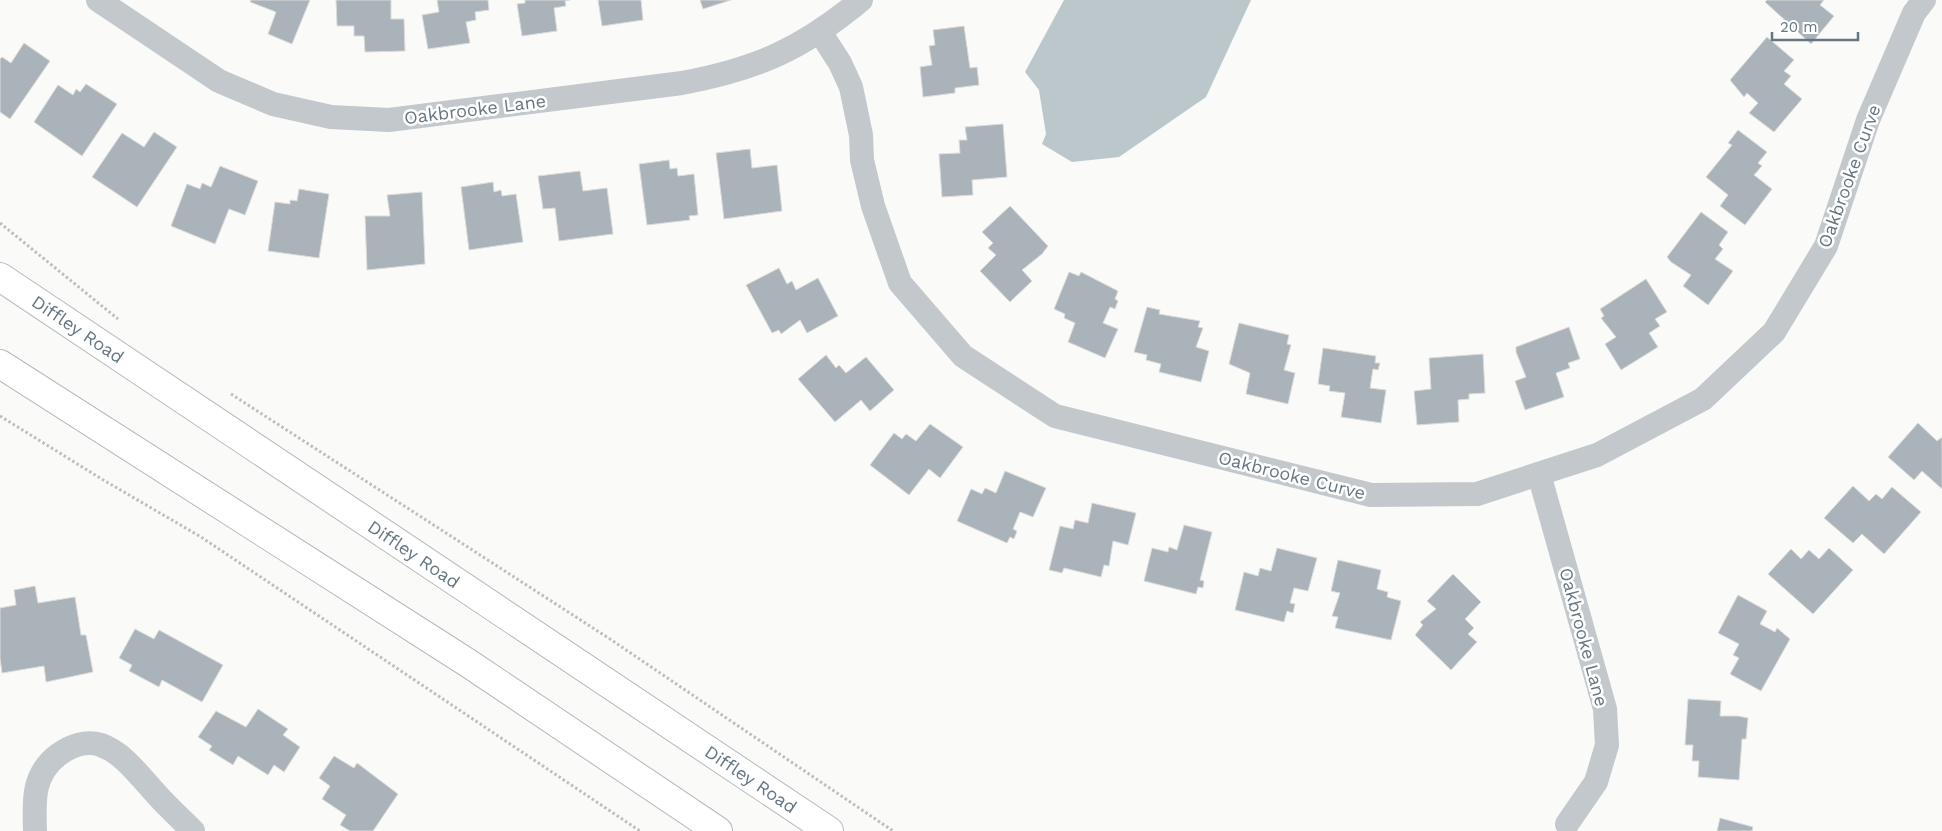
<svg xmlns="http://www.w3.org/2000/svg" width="1942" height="831" font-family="'Work Sans',sans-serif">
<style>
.water{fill:#bbc7cb}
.building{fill:#aab3b9;stroke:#dcdcda}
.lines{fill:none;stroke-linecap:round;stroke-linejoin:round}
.secondary-casing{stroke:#b3babf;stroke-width:30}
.path{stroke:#bbbfc2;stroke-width:3;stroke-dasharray:2.5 2.5;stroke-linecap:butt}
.minor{stroke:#c3c8cc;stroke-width:24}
.secondary{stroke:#fff;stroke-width:28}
.labels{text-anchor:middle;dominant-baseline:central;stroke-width:5;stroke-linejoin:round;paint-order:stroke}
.street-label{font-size:18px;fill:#657683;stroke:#fff}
</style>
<rect width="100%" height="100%" fill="#fafaf8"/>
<polygon class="water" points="1064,0 1251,0 1206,97 1119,157 1072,162 1042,144 1046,134 1039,90 1025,72"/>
<g class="building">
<polygon points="251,0 310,0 292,44 268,34 276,12 250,2"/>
<polygon points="336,0 391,0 391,19 404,19 405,51 365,52 364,36 354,36 354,26 337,26"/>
<polygon points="437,0 488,0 489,10 475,12 476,20 466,22 470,43 428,49 422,15 439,12"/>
<polygon points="525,0 570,0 565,1 566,6 554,8 557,31 522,36 517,4 525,3"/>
<polygon points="598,0 641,0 643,20 602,26"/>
<polygon points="700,0 731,0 703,9"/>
<polygon points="1767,0 1824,0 1820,5 1834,16 1811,44 1765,2"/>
<polygon points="964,26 970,68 977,67 979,85 955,88 955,93 923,97 920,67 932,65 929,46 935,45 933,30"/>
<polygon points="1767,37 1794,60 1784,71 1791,76 1784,84 1802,99 1774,132 1749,113 1758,103 1747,93 1744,97 1730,80"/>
<polygon points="24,43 50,61 10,119 0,112 0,59 2,57 11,63"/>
<polygon points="86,84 117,104 82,156 34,122 58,85 73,95 76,89 80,92"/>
<polygon points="1003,124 1007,177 972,180 973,195 942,197 939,154 960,153 959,140 967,140 965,127"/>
<polygon points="1738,130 1767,152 1758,163 1762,166 1754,175 1772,189 1745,225 1720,206 1728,195 1706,177 1732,145 1728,143"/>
<polygon points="154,132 177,147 137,207 92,177 122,133 144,147"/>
<polygon points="750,149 752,168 777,165 782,211 724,219 716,153"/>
<polygon points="669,160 670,169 677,168 678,176 694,174 698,215 689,216 690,220 647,225 639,164"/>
<polygon points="220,166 258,181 245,215 229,209 215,244 171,226 187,184 200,189 202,183 211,187"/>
<polygon points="580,171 583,191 607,188 613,234 559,241 555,208 543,209 538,176"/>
<polygon points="493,182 494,192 501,190 502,196 516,194 523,242 469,250 461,187"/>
<polygon points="299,189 329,194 319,258 268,251 275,202 290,204 290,200 297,201"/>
<polygon points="422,192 425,264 367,270 365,216 390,216 387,195"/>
<polygon points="1010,206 1048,246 1042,254 1022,270 1032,281 1010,302 980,271 996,255 988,248 993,243 982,232"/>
<polygon points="1701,212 1728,232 1719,245 1723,249 1715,259 1733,271 1708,305 1683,286 1691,275 1671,262 1667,257"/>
<polygon points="779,268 787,284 792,281 796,290 818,278 838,316 807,333 800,320 781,334 779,330 772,333 746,285"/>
<polygon points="1069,272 1079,276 1081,272 1118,291 1115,299 1118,301 1115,309 1110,307 1103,323 1118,329 1105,358 1068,342 1075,323 1064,318 1065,314 1054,309"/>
<polygon points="1646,279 1667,312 1655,319 1660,326 1649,333 1658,347 1621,370 1605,344 1616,337 1601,318 1604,316 1600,309"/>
<polygon points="1147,307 1160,310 1159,314 1200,321 1198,327 1203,328 1196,347 1209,351 1201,382 1159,372 1161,364 1146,360 1147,355 1134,352"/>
<polygon points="1239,323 1289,335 1287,344 1291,345 1284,370 1295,373 1288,404 1246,394 1250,373 1229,364"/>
<polygon points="1569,327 1580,359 1568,363 1570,368 1556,373 1564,397 1525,410 1515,381 1526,377 1516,352 1516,347"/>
<polygon points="1323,348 1376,356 1375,363 1380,363 1378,370 1373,369 1370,388 1386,390 1381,423 1341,417 1345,393 1329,391 1330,386 1318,384"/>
<polygon points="1483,354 1485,393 1469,394 1469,399 1458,400 1459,422 1417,425 1414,391 1431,389 1429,358"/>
<polygon points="826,355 836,368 839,365 846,373 866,357 894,390 870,411 861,400 835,422 798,379"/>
<polygon points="1918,423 1937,441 1942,437 1942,489 1922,471 1914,480 1888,457"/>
<polygon points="930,424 963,447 940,478 929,469 909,495 870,465 894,433 902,439 906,434 916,441"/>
<polygon points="1005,471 1046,488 1033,517 1020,512 1013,529 1017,531 1014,539 1010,537 1007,543 957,521 971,489 982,494 985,488 996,493"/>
<polygon points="1853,486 1869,501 1876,494 1882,499 1892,487 1921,512 1884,554 1862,534 1853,543 1824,518"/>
<polygon points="1092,503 1136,513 1128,545 1113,541 1109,566 1104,565 1101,577 1064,568 1062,573 1049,570 1060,526 1073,529 1075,520 1088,523"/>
<polygon points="1184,525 1212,532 1200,580 1204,581 1203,588 1198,587 1196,594 1144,581 1152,548 1168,552 1169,547 1177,550"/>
<polygon points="1277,548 1317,558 1308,591 1294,588 1290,603 1295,604 1293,613 1287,611 1284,622 1235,610 1244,572 1258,576 1260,568 1271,571"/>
<polygon points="1829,548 1853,570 1813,614 1768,574 1791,549 1801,559 1809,550 1819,559"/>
<polygon points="1338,560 1381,570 1377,589 1388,592 1387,597 1401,601 1391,640 1335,628 1338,617 1332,616 1340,593 1331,591"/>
<polygon points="1453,574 1481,602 1465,619 1474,628 1468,634 1477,642 1451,670 1415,635 1423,625 1420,622 1436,609 1427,601"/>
<polygon points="35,586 38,603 75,597 81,635 86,635 93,672 46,682 44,666 2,673 0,658 0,608 16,605 14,590"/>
<polygon points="1738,595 1767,611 1760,624 1775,632 1777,628 1790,639 1761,691 1730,674 1739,658 1733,655 1739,644 1718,633"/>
<polygon points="135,629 154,639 159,630 223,665 202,702 162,680 159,687 129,671 132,665 119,658"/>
<polygon points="1688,699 1721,701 1720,716 1738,716 1748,718 1746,739 1742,739 1739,780 1698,777 1699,761 1692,761 1693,745 1685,745"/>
<polygon points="258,709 288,729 283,735 300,747 284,772 274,765 268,775 238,756 233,765 209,750 212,746 198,737 216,711 246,727"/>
<polygon points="334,756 354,768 357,763 398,794 373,831 350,831 340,825 346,815 322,799 330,786 319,778"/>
<polygon points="1720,818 1753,827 1752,831 1717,831"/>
</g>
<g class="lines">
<g class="secondary-casing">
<g id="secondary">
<polyline points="0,277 829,831"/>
<polyline points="0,364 468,663 718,831"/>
</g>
</g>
<g class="path">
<polyline points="0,223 118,319"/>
<polyline points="231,394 610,639 893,831"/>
<polyline points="0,416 100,478 201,537 640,831"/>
</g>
<g class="minor">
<path d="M98,0L219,81L273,104L331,117L389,120L682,83C757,69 802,49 861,0"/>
<polyline points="820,32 840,63 851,87 861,135 862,160 873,206 900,283 963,356 1055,416 1371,495 1477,494 1597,455 1703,399 1774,332 1826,246 1868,120 1914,13 1924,0"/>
<polyline points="1539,474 1605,709 1607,745 1596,782 1567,824"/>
<path d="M35,831C34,801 32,775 58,755C70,746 86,740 101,745C124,753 141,778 158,796C169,808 181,819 193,831"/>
</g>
<use href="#secondary" class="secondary"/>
</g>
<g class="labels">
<g class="street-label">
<text transform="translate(475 109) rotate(-7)">Oakbrooke Lane</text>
<text transform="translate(1849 176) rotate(-70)">Oakbrooke Curve</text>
<text transform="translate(78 329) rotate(34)">Diffley Road</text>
<text transform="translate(1292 475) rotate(14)">Oakbrooke Curve</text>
<text transform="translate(414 554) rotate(34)">Diffley Road</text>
<text transform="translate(1584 637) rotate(75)">Oakbrooke Lane</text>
<text transform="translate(751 779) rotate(34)">Diffley Road</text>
</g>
</g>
<path d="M1772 32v8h86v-8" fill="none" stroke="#657683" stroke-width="2.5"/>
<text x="1780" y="32" font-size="15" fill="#657683" stroke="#ffffff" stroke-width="4" paint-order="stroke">20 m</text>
</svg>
